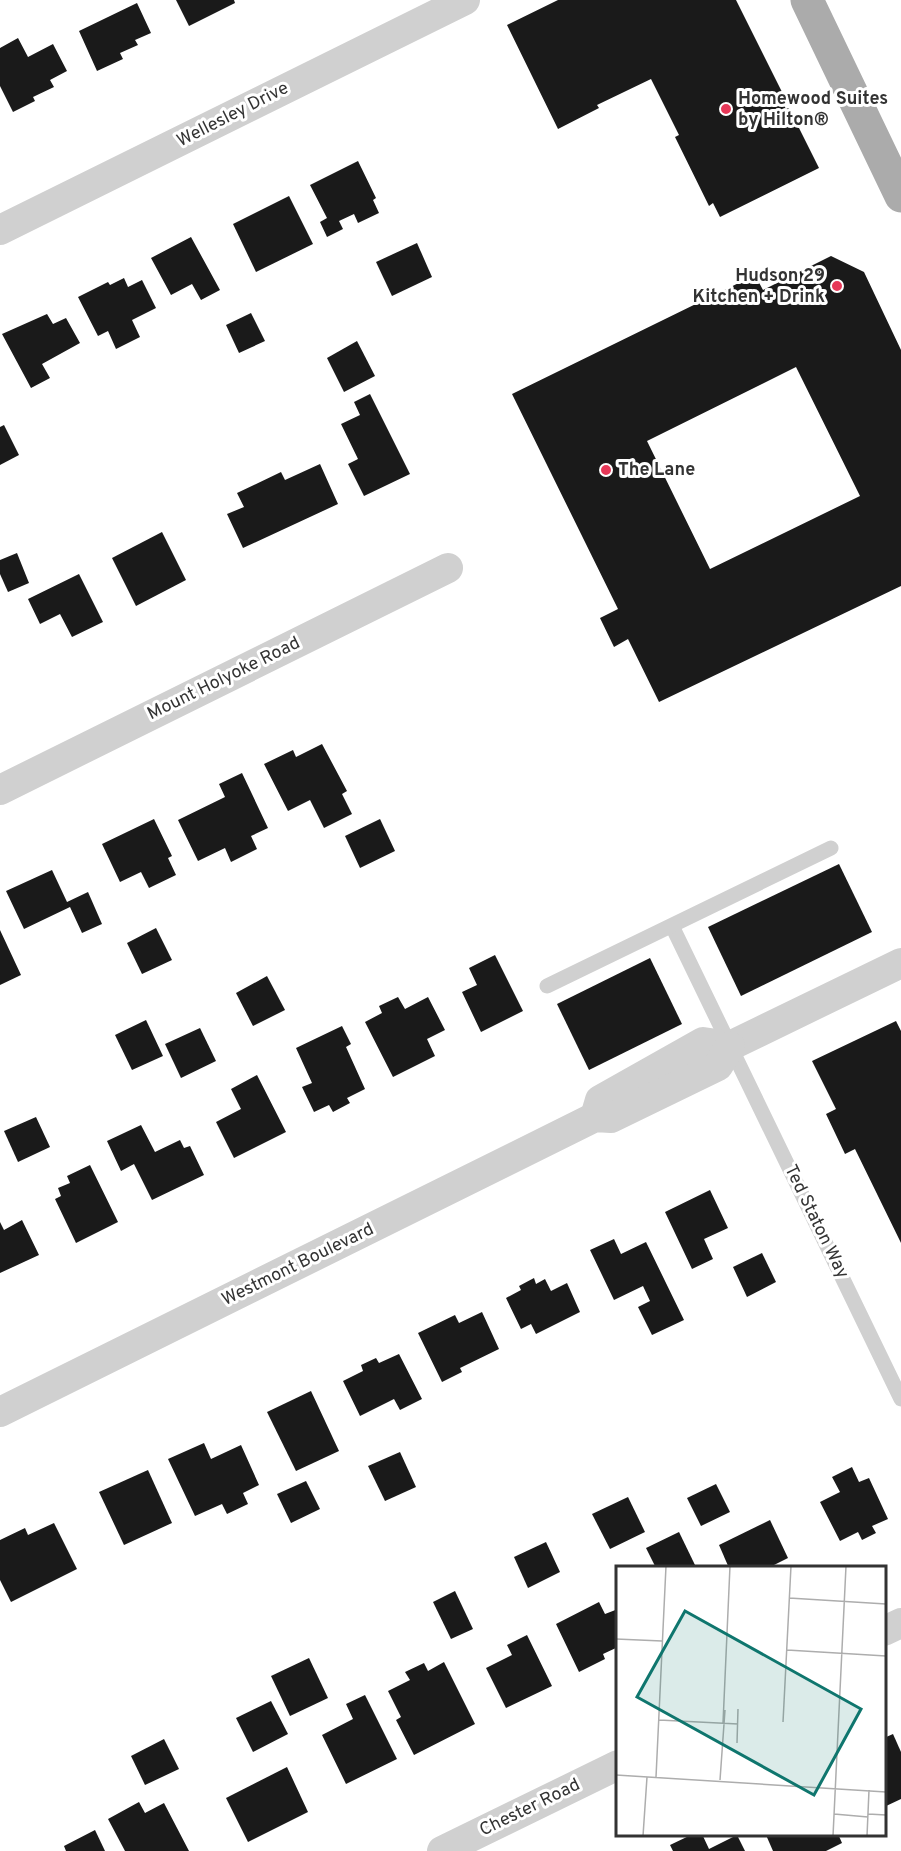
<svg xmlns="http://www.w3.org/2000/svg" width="901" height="1851" font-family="Overpass,sans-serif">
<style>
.building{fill:#1a1a1a;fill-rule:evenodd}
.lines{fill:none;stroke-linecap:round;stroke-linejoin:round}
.lane{stroke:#d0d0d0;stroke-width:15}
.street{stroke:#d0d0d0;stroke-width:30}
.primary{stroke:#ababab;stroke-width:33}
.poi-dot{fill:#e63858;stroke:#fff;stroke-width:2}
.labels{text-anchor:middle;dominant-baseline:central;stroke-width:6;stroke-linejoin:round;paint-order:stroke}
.poi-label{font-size:18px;font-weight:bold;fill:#333;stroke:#fff;text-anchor:start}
.street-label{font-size:18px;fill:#333;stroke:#fff}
.inset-road{fill:none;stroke:#adadad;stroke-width:1.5}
.view{fill:#0f766e;fill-opacity:0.15;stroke:#0f766e;stroke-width:3}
.inset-edge{fill:none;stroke:#333;stroke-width:3}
</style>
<rect width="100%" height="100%" fill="#fff"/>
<g class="building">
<polygon points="176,0 234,0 235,3 189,26"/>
<polygon points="558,0 736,0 783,94 779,96 786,109 789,108 819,168 720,217 713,203 709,206 675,137 679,135 651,79 597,105 599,108 558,129 507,25"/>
<polygon points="137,3 151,33 135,40 138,45 120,53 123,59 97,71 79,31"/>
<polygon points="18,38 28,57 53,44 67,71 50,80 54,87 33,97 35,101 13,112 0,86 0,48"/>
<polygon points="358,161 376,198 373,200 379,213 358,223 354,214 339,221 343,229 327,237 320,222 327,218 310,185"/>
<polygon points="289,196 313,244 256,272 233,224"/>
<polygon points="191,237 220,290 201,300 192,284 171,295 151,258"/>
<polygon points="417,243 432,277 392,296 376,262"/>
<path d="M831,256L864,272L901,350V586L659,702L628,639L614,647L600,618L618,609L512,394L755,275L763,290ZM796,367L860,496L710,569L647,441Z"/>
<polygon points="124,278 128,287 142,280 156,308 132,320 140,337 116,349 108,331 98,336 78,297 108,282 110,285"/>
<polygon points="251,313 265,341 239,353 226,325"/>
<polygon points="47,314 53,324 66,318 80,343 42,364 50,378 31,388 2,334"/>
<polygon points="357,341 375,376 344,392 327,358"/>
<polygon points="370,394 410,474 364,496 348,464 358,459 341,424 360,415 354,402"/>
<polygon points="4,425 19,455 0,465 0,427"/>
<polygon points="320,464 338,504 243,548 227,514 244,507 237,493 281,472 285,480"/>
<polygon points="162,532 186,580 136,606 112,558"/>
<polygon points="17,553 29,583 8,592 0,574 0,560"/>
<polygon points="79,574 103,622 72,637 60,614 40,624 28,599"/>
<polygon points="322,744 347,791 342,794 352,814 324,828 310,800 288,811 264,764 293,750 296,757"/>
<polygon points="242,773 268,828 251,836 257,849 231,862 225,848 198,861 178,820 225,797 219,784"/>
<polygon points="154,819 172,856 168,858 176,875 149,888 141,872 120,882 102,844"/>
<polygon points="380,819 395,851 360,868 345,836"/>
<polygon points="839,864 872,932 741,996 708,927"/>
<polygon points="52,870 67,902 88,892 102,924 82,933 70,907 24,929 6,891"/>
<polygon points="156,928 172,960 142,974 127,943"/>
<polygon points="0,930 21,975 0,985"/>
<polygon points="495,955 523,1011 481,1032 462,992 477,985 469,968"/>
<polygon points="650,958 682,1024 589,1070 557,1004"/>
<polygon points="267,976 285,1010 253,1026 236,993"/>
<polygon points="398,997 405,1009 428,997 445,1030 427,1039 435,1056 393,1077 365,1022 382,1013 379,1006"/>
<polygon points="146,1020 163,1056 132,1070 115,1035"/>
<polygon points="896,1021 901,1031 901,1243 855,1149 845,1154 826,1114 836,1109 812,1061"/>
<polygon points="342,1026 351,1044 346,1047 365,1089 347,1098 350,1103 333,1112 329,1105 314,1112 302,1087 312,1083 296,1048"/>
<polygon points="200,1028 216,1061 181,1078 165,1044"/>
<polygon points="257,1075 286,1132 234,1158 216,1122 241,1109 231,1089"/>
<polygon points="36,1117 50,1147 18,1162 4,1131"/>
<polygon points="141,1125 155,1152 180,1140 184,1148 190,1146 204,1175 152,1200 134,1164 121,1171 107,1141"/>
<polygon points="90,1165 118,1222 76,1243 55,1199 61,1196 58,1188 70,1183 67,1176"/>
<polygon points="710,1190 728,1228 704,1239 713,1259 692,1269 665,1212"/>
<polygon points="22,1220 39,1255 0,1273 0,1222 4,1230"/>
<polygon points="614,1239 621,1254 646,1242 684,1320 652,1335 638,1307 650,1301 643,1286 614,1300 590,1250"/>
<polygon points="762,1253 776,1282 747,1297 733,1267"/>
<polygon points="534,1278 536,1284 545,1279 551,1291 567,1283 580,1312 536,1334 531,1324 521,1329 506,1298 521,1290 519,1286"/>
<polygon points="482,1312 499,1349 460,1368 462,1372 442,1382 418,1333 455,1315 459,1323"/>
<polygon points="399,1354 422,1399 400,1410 394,1399 360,1416 343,1381 363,1371 361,1365 376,1358 379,1363"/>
<polygon points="311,1391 339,1451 296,1471 267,1412"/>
<polygon points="204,1443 211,1459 241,1445 259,1485 243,1493 248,1504 227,1514 222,1504 195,1516 168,1459"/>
<polygon points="400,1452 416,1487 385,1501 368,1466"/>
<polygon points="852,1467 859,1482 869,1478 888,1519 872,1526 876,1533 862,1540 858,1532 840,1541 820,1502 840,1492 832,1477"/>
<polygon points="148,1470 172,1523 124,1545 99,1492"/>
<polygon points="306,1481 320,1509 291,1523 277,1494"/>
<polygon points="716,1484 730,1512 701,1526 687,1498"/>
<polygon points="628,1497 645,1532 610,1549 592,1514"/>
<polygon points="770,1520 788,1558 768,1568 729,1568 719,1545"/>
<polygon points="54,1523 77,1569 11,1602 0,1580 0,1540 25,1528 28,1535"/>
<polygon points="679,1532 695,1565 689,1568 656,1568 646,1548"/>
<polygon points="546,1542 560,1572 528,1588 514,1557"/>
<polygon points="455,1591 473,1629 451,1639 433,1602"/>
<polygon points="599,1602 605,1614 618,1609 618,1647 603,1654 605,1659 579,1672 556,1624"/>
<polygon points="527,1635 552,1686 506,1708 486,1668 512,1655 507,1645"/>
<polygon points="309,1658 328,1698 290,1716 271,1676"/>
<polygon points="444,1662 475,1724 414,1755 396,1720 401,1717 388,1691 410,1680 405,1672 424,1663 428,1671"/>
<polygon points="365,1695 397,1759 346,1784 322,1735 353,1719 346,1704"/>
<polygon points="271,1701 288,1734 253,1752 236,1718"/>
<polygon points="893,1734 901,1752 901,1799 884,1807 884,1738"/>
<polygon points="164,1739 179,1769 145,1785 131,1756"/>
<polygon points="287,1767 308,1812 248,1842 226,1798"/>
<polygon points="139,1802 145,1813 164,1803 189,1851 125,1851 108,1819"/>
<polygon points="95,1830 105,1851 66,1851 64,1846"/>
<polygon points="693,1834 702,1834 709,1849 737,1835 745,1851 673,1851 670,1845"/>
<polygon points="768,1834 838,1834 842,1843 826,1851 773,1851 766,1835"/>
</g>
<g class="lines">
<g class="lane">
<polyline points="672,926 901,1399"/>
<polyline points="547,986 831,848"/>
</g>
<g class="street">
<polyline points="0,230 465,0"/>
<polyline points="0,790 448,568"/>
<polyline points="595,1117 600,1100 703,1042 730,1046 901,963"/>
<polyline points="0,1412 595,1117 611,1118 718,1066 730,1046"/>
<polyline points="884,1631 901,1623"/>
<polyline points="442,1851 618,1765"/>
</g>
<polyline class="primary" points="807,0 901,196"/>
</g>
<g class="poi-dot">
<circle cx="726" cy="109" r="6"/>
<circle cx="837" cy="286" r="6"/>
<circle cx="606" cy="470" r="6"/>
</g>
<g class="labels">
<g class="poi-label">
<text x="738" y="99">Homewood Suites<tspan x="738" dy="21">by Hilton®</tspan></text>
<text x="825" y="276" text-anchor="end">Hudson 29<tspan x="825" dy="21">Kitchen + Drink</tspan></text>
<text x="618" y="470">The Lane</text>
</g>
<g class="street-label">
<text transform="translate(233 115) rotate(-27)">Wellesley Drive</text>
<text transform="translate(224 679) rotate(-26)">Mount Holyoke Road</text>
<text transform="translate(816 1222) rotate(64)">Ted Staton Way</text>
<text transform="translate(298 1265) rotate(-26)">Westmont Boulevard</text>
<text transform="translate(530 1808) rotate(-26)">Chester Road</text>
</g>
</g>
<g transform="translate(616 1566)">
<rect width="270" height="270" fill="#fff"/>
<path class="inset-road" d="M173,32L270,38M0,73L46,75M171,84L270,90M43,154L122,158M167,156L175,0M107,157L114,0M121,177L122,143M0,209L270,226M40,211L50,0M104,214L109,144M218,248L252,251M252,248L270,249M27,270L31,211M75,270H132M217,270L230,0M251,270L253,224"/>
<path class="view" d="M69,45L245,143L198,229L21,131Z"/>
<rect width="270" height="270" class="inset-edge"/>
</g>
</svg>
